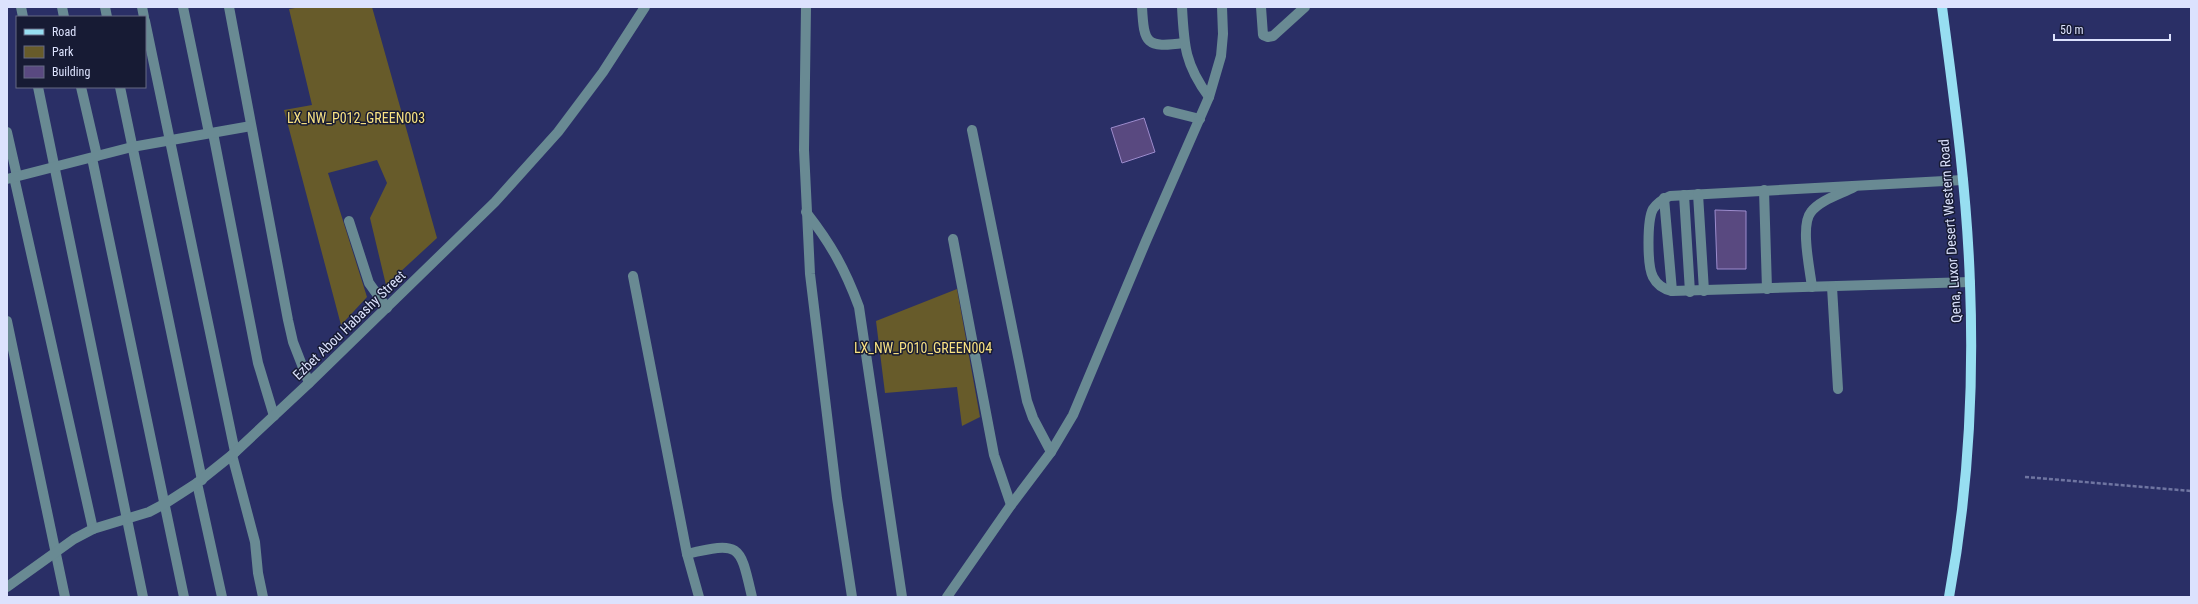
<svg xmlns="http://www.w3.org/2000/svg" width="2198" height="604" font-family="'Roboto Condensed',sans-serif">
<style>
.green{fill:#675b2a}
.building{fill:#594980;stroke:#9d8ccd}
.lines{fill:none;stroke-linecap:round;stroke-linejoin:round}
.path{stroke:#6f75a1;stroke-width:2.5;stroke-dasharray:4 2;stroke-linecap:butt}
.minor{stroke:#698a93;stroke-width:10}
.major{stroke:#97def1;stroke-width:10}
.labels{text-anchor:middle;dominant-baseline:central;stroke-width:3;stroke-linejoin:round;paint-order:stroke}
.park-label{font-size:14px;fill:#f9e282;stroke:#171b34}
.street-label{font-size:14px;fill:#dce2fd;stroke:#171b34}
</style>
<rect width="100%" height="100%" fill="#2a2f66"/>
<g class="green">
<polygon points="301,7 372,7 437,238 386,285 370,218 387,183 377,160 328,173 367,297 341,325 284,110 312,105 289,9"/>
<polygon points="957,289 980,417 962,426 957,387 885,393 876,321"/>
</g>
<g class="building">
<polygon points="1144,118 1155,152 1122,163 1111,128"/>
<polygon points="1715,210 1746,211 1746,269 1717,269"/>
</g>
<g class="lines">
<polyline class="path" points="2025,477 2191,491"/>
<g class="minor">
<polyline points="21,7 23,17"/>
<polyline points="62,7 64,17"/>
<polyline points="105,7 107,17"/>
<polyline points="142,7 144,17"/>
<polyline points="183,7 209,133"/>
<polyline points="229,7 288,320 293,342 309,383"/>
<polyline points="806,7 804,150 810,274 837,498 852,597"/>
<path d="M1142,7C1144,44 1146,48 1184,43"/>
<path d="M1182,7C1184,46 1185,65 1209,97"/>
<polyline points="1261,7 1263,35 1268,37 1273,36 1305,7"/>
<polyline points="145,21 235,452"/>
<polyline points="38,87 143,597"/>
<polyline points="81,87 97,156"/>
<polyline points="120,87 202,480"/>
<polyline points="1168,111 1200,119"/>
<polyline points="972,130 1027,401 1033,418 1051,452"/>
<polyline points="7,132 17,176"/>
<polyline points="213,133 258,363 274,416"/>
<polyline points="92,158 184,597"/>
<polyline points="14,177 93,529"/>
<polyline points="7,179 132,147 251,126"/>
<path d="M1963,180L1670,196C1663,199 1657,203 1653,209C1647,220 1647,266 1653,277C1657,285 1663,289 1672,291L1970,282"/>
<polyline points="1764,190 1767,289"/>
<polyline points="1698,194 1704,291"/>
<polyline points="1684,195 1690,292"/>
<polyline points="1664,198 1672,291"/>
<path d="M806,212C831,244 845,269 859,307L902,597"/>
<polyline points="349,221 369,283 387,308"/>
<polyline points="953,239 994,455 1011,505"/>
<polyline points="633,276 687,554 699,597"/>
<path d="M1812,287C1810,270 1800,225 1811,212C1820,200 1841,194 1854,187"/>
<polyline points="1832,287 1838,389"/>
<polyline points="7,321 65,597"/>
<polyline points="232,455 255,542 258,573 263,597"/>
<polyline points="197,483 222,597"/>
<path d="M687,554C741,541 740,545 752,597"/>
<polyline points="7,587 74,539 93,529 149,512 166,503 197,483 232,455 309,383 495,202 558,132 603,72 645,7"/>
<polyline points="947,597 1011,505 1051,452 1073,415 1146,241 1209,97 1221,56 1223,34 1222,7"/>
</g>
<path class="major" d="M1942,7C1954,98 1967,191 1970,284C1974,388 1968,494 1949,597"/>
</g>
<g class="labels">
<g class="park-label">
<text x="356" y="118">LX_NW_P012_GREEN003</text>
<text x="923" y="348">LX_NW_P010_GREEN004</text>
</g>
<g class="street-label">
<text transform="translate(1950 231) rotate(-94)">Qena, Luxor Desert Western Road</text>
<text transform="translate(349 325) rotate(-44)">Ezbet Abou Habashy Street</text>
</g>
</g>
<rect width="2198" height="604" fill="none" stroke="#dce2fd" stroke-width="16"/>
<rect x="16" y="16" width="130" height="72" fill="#171b34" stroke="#666b84"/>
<rect x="24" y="29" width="20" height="6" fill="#97def1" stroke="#666b84"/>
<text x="52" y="36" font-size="12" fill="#dce2fd">Road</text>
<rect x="24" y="46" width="20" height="12" fill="#675b2a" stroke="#666b84"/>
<text x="52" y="56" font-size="12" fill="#dce2fd">Park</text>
<rect x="24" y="66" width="20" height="12" fill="#594980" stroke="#666b84"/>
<text x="52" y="76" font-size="12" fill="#dce2fd">Building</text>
<path d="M2054 34v6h116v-6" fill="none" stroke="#dce2fd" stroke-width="2"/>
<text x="2060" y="34" font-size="12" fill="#dce2fd" stroke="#171b34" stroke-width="3" paint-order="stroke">50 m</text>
</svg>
